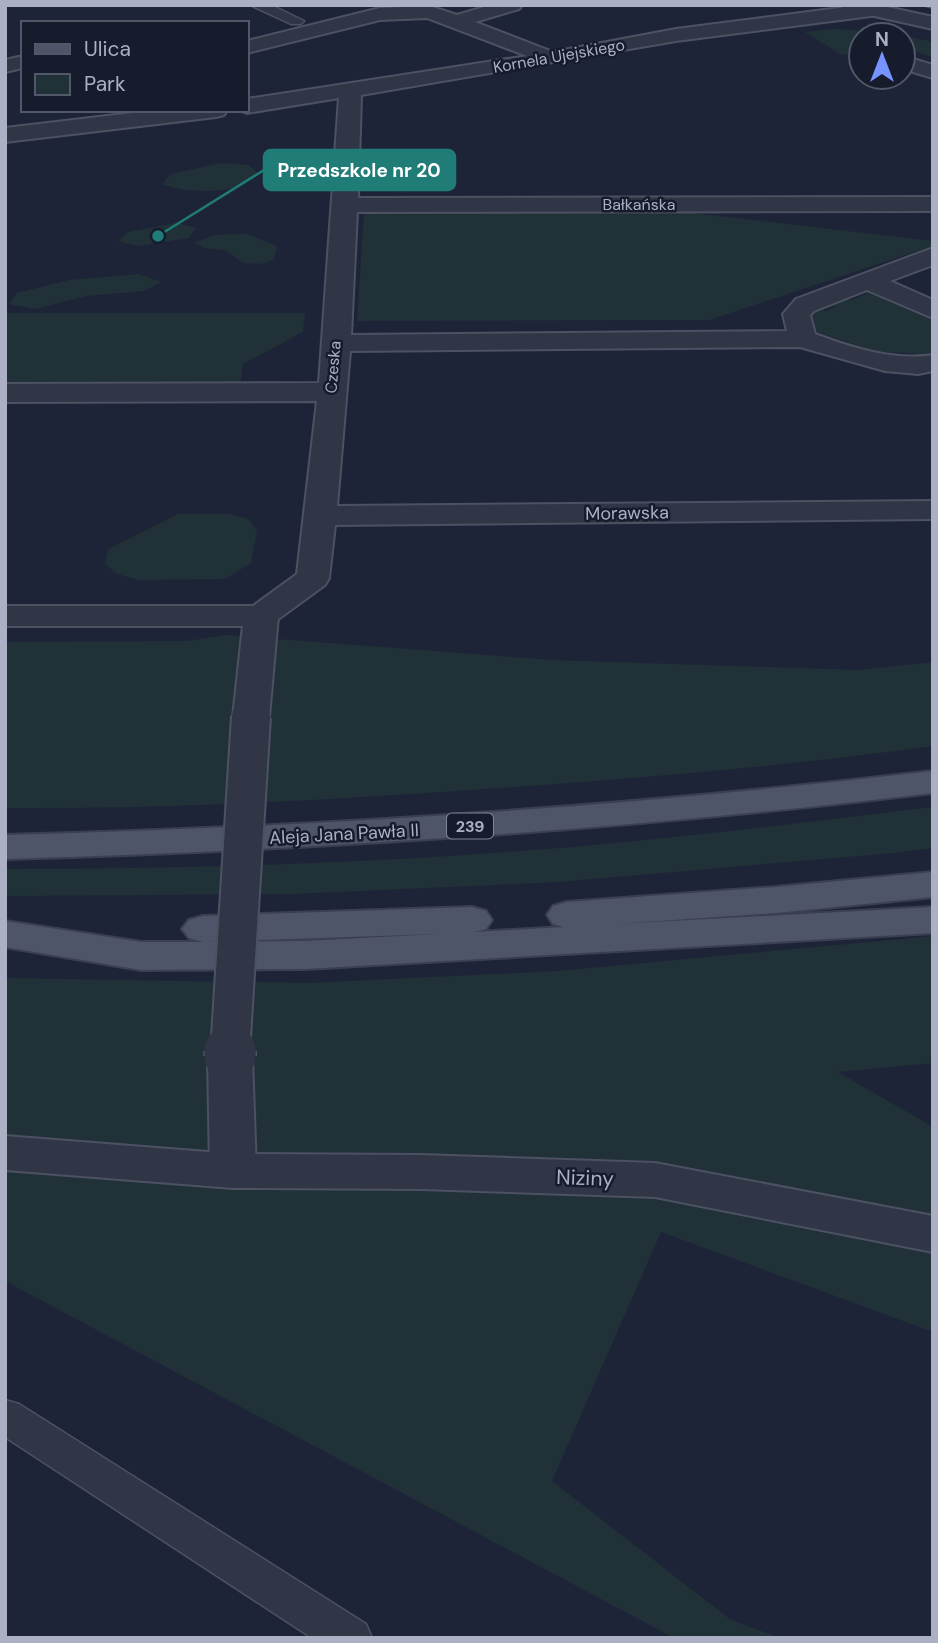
<svg xmlns="http://www.w3.org/2000/svg" width="938" height="1643" font-family="'DM Sans',sans-serif">
<style>
.green{fill:#203138}
.lines{fill:none;stroke-linecap:round;stroke-linejoin:round}
.service-casing{stroke:#4c5163;stroke-width:3}
.pedestrian-casing{stroke:#4c5163;stroke-width:4}
.minor-casing{stroke:#4c5163;stroke-width:4}
.tertiary-casing{stroke:#4c5163;stroke-width:4}
.primary-casing{stroke:#3b4051;stroke-width:4}
.service{fill:#313647;fill-rule:evenodd}
.pedestrian{fill:#313647;fill-rule:evenodd}
.minor{fill:#313647;fill-rule:evenodd}
.tertiary{fill:#313647;fill-rule:evenodd}
.primary{fill:#4f5568;fill-rule:evenodd}
.tram{stroke:#53596f;stroke-width:2}
.pedestrian-bridge-far1-casing{stroke:#4c5163;stroke-width:42;stroke-linecap:butt}
.pedestrian-bridge-casing{stroke:#4c5163;stroke-width:54;stroke-linecap:butt}
.pedestrian-bridge-far1{stroke:#313647;stroke-width:38}
.pedestrian-bridge{stroke:#313647;stroke-width:51}
.labels{text-anchor:middle;dominant-baseline:central;stroke-width:5;stroke-linejoin:round;paint-order:stroke}
.far-street-label{font-size:16px;fill:#abb0c5;stroke:#171c2c}
.shield{fill:#171c2c;stroke:#7f8497;stroke-width:2}
.shield-label{font-size:16px;font-weight:bold;fill:#abb0c5}
.street-label{font-size:18px;fill:#abb0c5;stroke:#171c2c}
.near-street-label{font-size:21px;fill:#abb0c5;stroke:#171c2c}
.leader{fill:none;stroke:#1f7c77;stroke-width:2.5}
.callout-dot{fill:#1f7c77;stroke:#171c2c;stroke-width:2.5}
.callout{fill:#1f7c77;stroke:#1f7c77;stroke-width:2.5}
.callout-label{font-size:19px;text-anchor:middle;font-weight:bold;fill:#fff}
</style>
<rect width="100%" height="100%" fill="#1e2437"/>
<g class="green">
<path d="M832,29C866,30 899,34 933,42V57L903,48V35H861V56L840,54L805,32Z"/>
<path d="M221,163L248,165L257,172C254,175 249,181 245,183C226,195 181,192 162,184L171,174Z"/>
<polygon points="675,211 933,241 933,246 709,320 357,321 364,214"/>
<polygon points="176,223 196,228 189,238 138,246 118,241 128,232"/>
<polygon points="247,234 277,246 274,260 260,264 244,263 224,250 204,248 194,243 214,235"/>
<polygon points="139,274 161,282 144,291 86,296 35,309 9,304 17,293 69,280"/>
<polygon points="868,293 933,318 933,354 877,352 817,332 812,320 816,306 826,311 835,307 825,302 841,296 851,300"/>
<polygon points="5,313 305,313 303,332 243,364 240,385 5,385"/>
<polygon points="178,514 229,514 249,519 257,531 251,563 225,579 139,580 117,574 105,564 108,549"/>
<path d="M225,635L552,660L859,670L933,662V746C779,767 624,780 470,790C315,801 160,809 5,808V642L187,641Z"/>
<path d="M933,807V848L893,853L558,882L294,894L5,896V869C159,869 312,865 465,855C621,845 777,826 933,807Z"/>
<polygon points="933,936 933,1063 838,1072 933,1127 933,1332 661,1232 552,1481 731,1620 781,1638 674,1638 5,1281 5,978 308,983 558,971"/>
</g>
<g class="lines">
<g class="service-casing">
<g id="service">
<polygon points="250,5 271,5 304,21 301,24 291,24"/>
<polygon points="5,1400 19,1404 366,1624 372,1638 312,1638 5,1437"/>
</g>
</g>
<g class="pedestrian-casing">
<g id="pedestrian">
<polygon points="261,606 273,609 278,616 269,717 264,725 251,728 238,725 233,717 244,616 249,609"/>
<polygon points="230,1041 246,1045 252,1056 256,1171 249,1183 233,1188 217,1183 210,1171 208,1056 214,1045"/>
</g>
</g>
<g class="minor-casing">
<g id="minor">
<path d="M491,5H522L519,9L475,22L553,52L676,29L862,5L878,6L881,10L871,16L676,41L361,95L358,198L933,197V211L357,212L351,335L787,331L783,314L796,299L933,248V265L890,281L933,300V318L867,290L814,311L810,315L815,334C853,348 892,361 933,355V371L918,374L885,371L800,347L350,351L337,506L933,501V519L335,525L329,578L325,585L273,623L261,626H5V606H253L297,574L317,401L5,402V384L319,383L339,98L247,113L239,110H247V99L527,56L427,18L380,20L247,53V41L380,8L429,6L457,15Z"/>
<polygon points="23,56 23,68 5,72 5,60"/>
<polygon points="903,56 933,65 933,78 903,69"/>
<polygon points="158,110 227,110 224,115 216,117 5,142 5,128"/>
<polygon points="5,1136 233,1154 421,1155 655,1163 933,1216 933,1252 655,1197 421,1189 233,1188 5,1170"/>
</g>
</g>
<g class="tertiary-casing">
<polygon id="tertiary" points="840,5 878,5 933,17 933,29 843,9"/>
</g>
<g class="primary-casing">
<g id="primary">
<path d="M933,771V793C624,830 316,850 5,859V835C316,827 624,807 933,771Z"/>
<path d="M933,872V897L776,913L615,924L933,907V933L305,969L141,970L5,947V921L141,942H203L189,938L182,929L189,920L203,916L472,907L486,911L492,920L486,929L475,932L564,927L553,924L547,915L553,906L567,902L776,887ZM438,934L305,941L206,942Z"/>
</g>
</g>
<use href="#service" class="service"/>
<use href="#pedestrian" class="pedestrian"/>
<use href="#minor" class="minor"/>
<use href="#tertiary" class="tertiary"/>
<use href="#primary" class="primary"/>
<polyline class="tram" points="920,5 933,8"/>
<g class="pedestrian-bridge-far1-casing">
<polyline id="pedestrian-bridge-far1" points="230,1053 251,717"/>
</g>
<g class="pedestrian-bridge-casing">
<polyline id="pedestrian-bridge" points="230,1056 230,1051"/>
</g>
<use href="#pedestrian-bridge-far1" class="pedestrian-bridge-far1"/>
<use href="#pedestrian-bridge" class="pedestrian-bridge"/>
</g>
<g class="labels">
<g class="far-street-label">
<text transform="translate(559 56) rotate(-10)">Kornela Ujejskiego</text>
<text x="639" y="204">Bałkańska</text>
<text transform="translate(333 367) rotate(-85)">Czeska</text>
</g>
<rect class="shield" x="447" y="813.5" width="46" height="25" rx="5"/>
<g class="shield-label">
<text x="470" y="826">239</text>
</g>
<g class="street-label">
<text transform="translate(627 513) rotate(-1)">Morawska</text>
<text transform="translate(344 834) rotate(-3)">Aleja Jana Pawła II</text>
</g>
<g class="near-street-label">
<text transform="translate(585 1178) rotate(2)">Niziny</text>
</g>
</g>
<path class="leader" d="M158 236L264 170"/>
<circle class="callout-dot" cx="158" cy="236" r="7"/>
<rect class="callout" x="264" y="150" width="191" height="40" rx="7"/>
<g class="callout-label">
<text x="359" y="177">Przedszkole nr 20</text>
</g>
<rect width="938" height="1643" fill="none" stroke="#abb0c5" stroke-width="14"/>
<rect x="21" y="21" width="228" height="91" fill="#171c2c" stroke="#525769" stroke-width="2"/>
<rect x="35" y="44" width="35" height="10" fill="#4f5568" stroke="#525769" stroke-width="2"/>
<text x="84" y="56" font-size="21" fill="#abb0c5">Ulica</text>
<rect x="35" y="74" width="35" height="21" fill="#203138" stroke="#525769" stroke-width="2"/>
<text x="84" y="91" font-size="21" fill="#abb0c5">Park</text>
<g transform="translate(882 56)"><circle r="33" fill="#171c2c" stroke="#525769" stroke-width="2"/>
<path d="M0-5L12 26L0 18L-12 26Z" fill="#7693ff"/>
<text y="-10" font-size="19" font-weight="bold" text-anchor="middle" fill="#abb0c5">N</text>
</g>
</svg>
